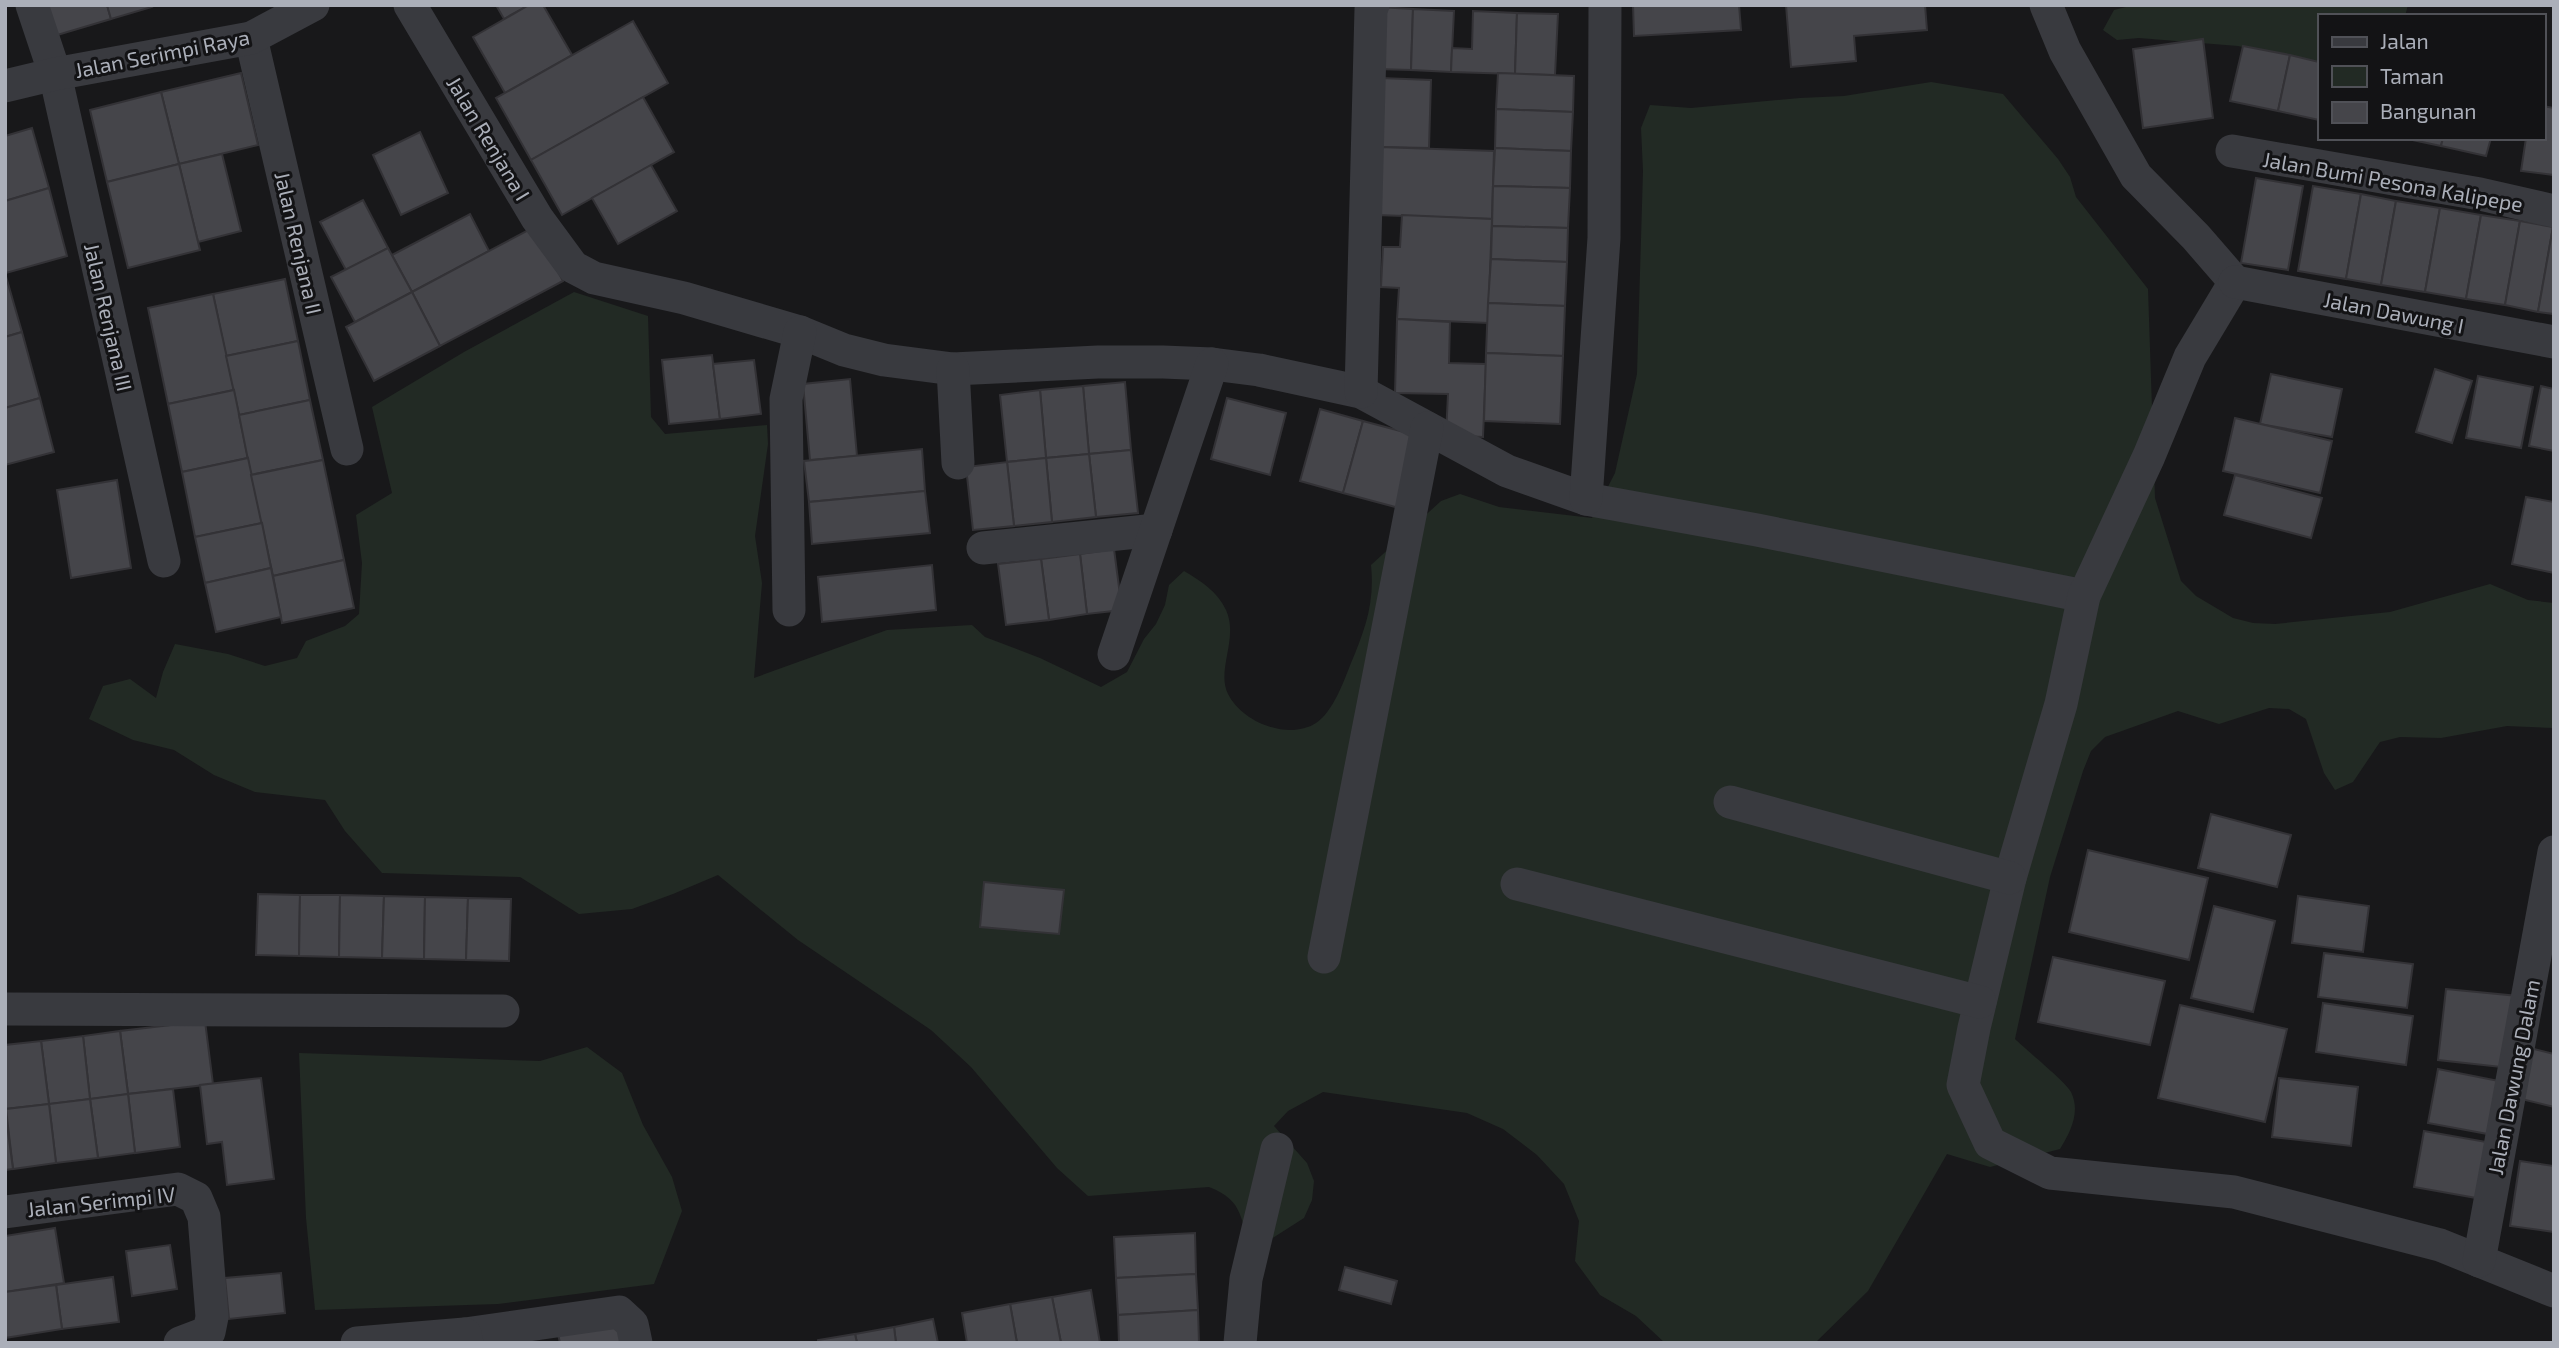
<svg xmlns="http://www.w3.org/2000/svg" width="2559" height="1348" font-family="'Exo 2',sans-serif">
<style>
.green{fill:#222a24}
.building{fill:#45454a;stroke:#333236;stroke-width:2}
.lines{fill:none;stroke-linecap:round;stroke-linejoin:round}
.minor{stroke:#393a3f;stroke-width:33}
.labels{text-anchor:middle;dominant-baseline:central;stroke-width:6;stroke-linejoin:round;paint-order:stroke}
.street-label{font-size:21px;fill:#abafb9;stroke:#131315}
</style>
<rect width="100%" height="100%" fill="#18181a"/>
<g class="green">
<polygon points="2134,5 2408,5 2405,16 2319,16 2319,64 2238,46 2139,38 2117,40 2103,30 2114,10"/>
<path d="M1931,82L2003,94L2058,159L2070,177L2076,197L2148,289L2155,498L2181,581L2196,596L2233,618L2253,623L2275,624L2390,612L2490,584L2528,600L2554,603V728L2507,726L2441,738L2400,737L2380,742L2353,782L2335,790L2324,773L2306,719L2289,709L2269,708L2219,724L2178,711L2105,737L2091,751L2083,771L2050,877L2015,1039C2025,1049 2067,1083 2071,1092C2081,1112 2070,1133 2060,1149L1990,1167L1947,1154L1868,1291L1815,1343H1665L1636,1316L1600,1295L1575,1261L1579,1221L1564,1184L1537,1155L1503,1129L1467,1113L1323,1092L1288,1111L1274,1126L1307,1163L1314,1181L1312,1200L1304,1218L1254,1250C1237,1220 1247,1202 1209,1187L1088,1196L1057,1168L971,1067L931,1030L798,940L718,875L673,894L632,909L579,914L520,877L382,873L345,831L325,800L255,792L214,775L174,750L133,740L89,719L103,686L130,679L156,698L163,672L175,644L228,654L265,666L297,658L306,641L345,626L359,614L362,563L356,515L392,493L372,407L464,352L574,292L648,316L651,417L665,434L767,425L768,444L755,536L762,583L754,678L887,630L972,625L985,637L1040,658L1101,687L1127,672L1144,639L1156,624L1165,605L1169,585L1184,571C1201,581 1217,591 1226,610C1239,638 1216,670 1228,694C1242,722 1288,741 1316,723C1333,712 1344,681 1351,663C1365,630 1375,602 1371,565L1441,501L1460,494L1499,507L1592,518L1615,473L1637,374L1643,171L1641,128L1650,105L1691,108L1800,98L1844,96Z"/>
<polygon points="587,1047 622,1073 643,1125 672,1177 682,1211 654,1284 498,1304 315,1310 306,1218 299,1053 540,1061"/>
</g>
<g class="building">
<polygon points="45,5 107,5 111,19 54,36"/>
<polygon points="107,5 151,5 152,7 111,19"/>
<polygon points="496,5 529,5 504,19"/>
<polygon points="529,5 543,5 572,55 505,93 473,37"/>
<polygon points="1633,5 1739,5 1741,30 1634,36"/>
<polygon points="1786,5 1925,5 1927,30 1854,36 1856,61 1791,67"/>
<polygon points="1378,7 1413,9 1411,70 1376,69"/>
<polygon points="1413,9 1454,11 1451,72 1411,70"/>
<polygon points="1473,11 1517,13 1515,74 1451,72 1452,48 1472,49"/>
<polygon points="1517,13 1558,14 1555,75 1515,74"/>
<polygon points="633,21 668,83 531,160 496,98"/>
<polygon points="2203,39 2213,118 2143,128 2133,49"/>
<polygon points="2243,46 2290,55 2278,111 2230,101"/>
<polygon points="2290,55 2319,62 2319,120 2278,111"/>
<polygon points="241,73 258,145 179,164 161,92"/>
<polygon points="1498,73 1574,76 1573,112 1496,109"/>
<polygon points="1381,78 1431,80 1429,148 1379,147"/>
<polygon points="161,92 179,164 107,182 90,110"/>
<polygon points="643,97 674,152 562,215 531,160"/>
<polygon points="2543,106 2554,108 2554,175 2521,171 2526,138 2543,138"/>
<polygon points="1496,109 1573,112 1571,151 1495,148"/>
<polygon points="32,128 49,188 5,201 5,136"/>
<polygon points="420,132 448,193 401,215 373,155"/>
<polygon points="2403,138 2443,138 2441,146"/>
<polygon points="2443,138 2491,138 2486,156 2441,146"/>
<polygon points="1379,147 1494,151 1492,219 1376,215"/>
<polygon points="1495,148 1571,151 1570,188 1493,186"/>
<polygon points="222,154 241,231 198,242 179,164"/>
<polygon points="179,164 200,250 128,268 107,182"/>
<polygon points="651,165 677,211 618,244 592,198"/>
<polygon points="2256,178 2303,186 2288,270 2241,263"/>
<polygon points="1493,186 1570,188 1568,228 1492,226"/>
<polygon points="2313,186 2361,194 2346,279 2298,271"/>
<polygon points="49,188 67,256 6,273 5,201"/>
<polygon points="2361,194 2396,201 2381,285 2346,279"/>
<polygon points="363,200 388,248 346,270 320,222"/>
<polygon points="2396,201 2440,208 2425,292 2381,285"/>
<polygon points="2440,208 2481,215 2466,299 2425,292"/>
<polygon points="470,214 489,251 412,292 392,255"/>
<polygon points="1402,215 1492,219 1488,323 1397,319 1399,288 1381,287 1383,247 1400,247"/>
<polygon points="2481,215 2520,221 2505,305 2466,299"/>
<polygon points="2520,221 2553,227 2538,312 2505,305"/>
<polygon points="1492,226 1568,228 1567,262 1491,259"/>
<polygon points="534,227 563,281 440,346 412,292"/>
<polygon points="2553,227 2554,227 2554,314 2538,312"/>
<polygon points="388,248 412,292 355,322 331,277"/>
<polygon points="1491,259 1567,262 1565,306 1488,303"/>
<polygon points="5,273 22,332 5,337"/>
<polygon points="285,279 298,341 226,356 213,294"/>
<polygon points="412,292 440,346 374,381 346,327"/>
<polygon points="213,294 234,390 168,404 148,308"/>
<polygon points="1488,303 1565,306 1563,356 1486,353"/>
<polygon points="1397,319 1450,322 1449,363 1486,364 1483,437 1446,435 1448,394 1395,393"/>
<polygon points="22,332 40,398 5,408 5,337"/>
<polygon points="298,341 310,400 239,415 226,356"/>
<polygon points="1486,353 1563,356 1560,424 1484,421"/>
<polygon points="712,355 720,419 669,424 662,360"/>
<polygon points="754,360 761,414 720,419 713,364"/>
<polygon points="2435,369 2472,381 2452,443 2416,432"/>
<polygon points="2271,374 2342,389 2332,437 2260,424"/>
<polygon points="2478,376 2533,387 2521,448 2466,438"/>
<polygon points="850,379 857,456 810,460 803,384"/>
<polygon points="1125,382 1131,450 1089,454 1083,386"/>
<polygon points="1083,386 1089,454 1046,458 1040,390"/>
<polygon points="2541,386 2554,389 2554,451 2529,446"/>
<polygon points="234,390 248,458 182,472 168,404"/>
<polygon points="1040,390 1046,458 1007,462 1000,395"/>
<polygon points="40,398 54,452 5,465 5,408"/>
<polygon points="1227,398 1286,413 1270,475 1211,459"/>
<polygon points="310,400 323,460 251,475 239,415"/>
<polygon points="1320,409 1363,421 1343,493 1300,481"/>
<polygon points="2235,418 2332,441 2320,493 2223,471"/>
<polygon points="1363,421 1419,436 1399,508 1343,493"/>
<polygon points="922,449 925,491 809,502 804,461"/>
<polygon points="1131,450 1138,513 1096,517 1089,454"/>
<polygon points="1089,454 1096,517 1052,522 1046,458"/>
<polygon points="248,458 262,523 195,537 182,472"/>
<polygon points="1046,458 1052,522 1014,526 1007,462"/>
<polygon points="323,460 344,560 273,576 251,475"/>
<polygon points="1007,462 1014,526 973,530 966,467"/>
<polygon points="2235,475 2322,498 2311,538 2224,515"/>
<polygon points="117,480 131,568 71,578 57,490"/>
<polygon points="925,491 930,533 812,544 809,502"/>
<polygon points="2526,497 2554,502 2554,573 2512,564"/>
<polygon points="262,523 271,568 205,583 195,537"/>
<polygon points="1114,549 1122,610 1087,614 1080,554"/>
<polygon points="1080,554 1087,614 1049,620 1041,559"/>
<polygon points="1041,559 1049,620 1006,625 998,564"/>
<polygon points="344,560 354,608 282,623 273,576"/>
<polygon points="932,565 936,610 822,622 818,577"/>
<polygon points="271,568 281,617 216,632 205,583"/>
<polygon points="2211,814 2291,835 2277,887 2198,868"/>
<polygon points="2088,850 2208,878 2189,960 2069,932"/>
<polygon points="984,882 1064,890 1059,934 980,927"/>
<polygon points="258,894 300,895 299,956 256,955"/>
<polygon points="300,895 340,895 339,957 299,956"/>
<polygon points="340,895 384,896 382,958 339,957"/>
<polygon points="384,896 425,897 424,959 382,958"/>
<polygon points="2298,896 2369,906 2363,952 2292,943"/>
<polygon points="425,897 468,898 466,960 424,959"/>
<polygon points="468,898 511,899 509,961 466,960"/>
<polygon points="2214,906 2275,921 2253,1012 2191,998"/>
<polygon points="2324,953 2413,964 2407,1008 2318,997"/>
<polygon points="2053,957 2165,981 2150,1045 2038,1022"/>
<polygon points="2446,989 2518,996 2510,1068 2438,1060"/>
<polygon points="2323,1003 2413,1016 2406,1065 2316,1052"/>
<polygon points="2180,1005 2287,1029 2265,1122 2158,1098"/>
<polygon points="205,1021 213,1084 128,1094 120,1031"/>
<polygon points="120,1031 128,1094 90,1099 83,1036"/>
<polygon points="83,1036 90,1099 49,1104 41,1041"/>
<polygon points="41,1041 49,1104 6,1109 5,1045"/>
<polygon points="2526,1047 2554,1054 2554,1107 2513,1097"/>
<polygon points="2438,1069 2504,1082 2493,1135 2428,1123"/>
<polygon points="261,1078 274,1179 227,1185 222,1142 207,1144 200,1085"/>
<polygon points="2279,1078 2358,1087 2351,1146 2272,1137"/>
<polygon points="173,1089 180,1147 135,1153 128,1094"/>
<polygon points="128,1094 135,1153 98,1158 90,1099"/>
<polygon points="90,1099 98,1158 56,1163 49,1104"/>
<polygon points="49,1104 56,1163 13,1169 6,1109"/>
<polygon points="5,1109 13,1169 5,1170"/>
<polygon points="2424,1131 2492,1143 2482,1199 2414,1187"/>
<polygon points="2520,1161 2554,1166 2554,1232 2510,1226"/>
<polygon points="55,1228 64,1283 5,1292 5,1236"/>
<polygon points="1195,1233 1196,1274 1116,1278 1114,1237"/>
<polygon points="170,1245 177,1289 132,1296 126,1251"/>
<polygon points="1345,1267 1397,1281 1391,1304 1339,1290"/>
<polygon points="281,1273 285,1313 229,1319 225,1278"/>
<polygon points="1196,1274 1198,1310 1118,1315 1116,1278"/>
<polygon points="113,1277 119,1322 62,1329 56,1285"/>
<polygon points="56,1285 62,1329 5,1338 5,1292"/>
<polygon points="1091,1290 1100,1343 1061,1343 1052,1297"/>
<polygon points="1052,1297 1061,1343 1017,1343 1010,1304"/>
<polygon points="1010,1304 1017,1343 967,1343 962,1313"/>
<polygon points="1198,1310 1199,1343 1119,1343 1118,1315"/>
<polygon points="933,1319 938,1343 896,1343 894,1327"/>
<polygon points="617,1321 623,1343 560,1343 558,1334"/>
<polygon points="894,1327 896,1343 857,1343 855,1334"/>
<polygon points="855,1334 857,1343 818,1343 818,1340"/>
</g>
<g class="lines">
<g class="minor">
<polyline points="32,5 55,74 164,561"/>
<polyline points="410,5 537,218 573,267 594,278 684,298 800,332 844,350 884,360 953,369 1098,362 1163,362 1212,364 1259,370 1361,392 1507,471 1586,499 1757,530 2084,596"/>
<polyline points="2046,5 2065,51 2136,176 2196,237 2235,282"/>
<polyline points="251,38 347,449"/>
<polyline points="5,86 55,74 251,38 313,5"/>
<polyline points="2232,151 2480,194 2554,211"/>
<polyline points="2235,282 2190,357 2149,456 2084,596 2061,704 2010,878 1974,1028 1963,1085 1990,1143 2050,1173 2234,1192 2440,1245 2554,1291"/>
<polyline points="2235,282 2554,342"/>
<polyline points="953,369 958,463"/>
<polyline points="1361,392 1371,9 1373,5"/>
<polyline points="1586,499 1604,238 1605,5"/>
<polyline points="983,548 1156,530"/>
<polyline points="789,610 786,399 800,332"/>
<polyline points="1114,654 1212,364"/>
<polyline points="1730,802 2010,878"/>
<polyline points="1517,884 1980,1002"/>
<polyline points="1324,957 1427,428"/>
<polyline points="5,1009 503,1011"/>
<polyline points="5,1212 178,1189 196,1198 204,1217 212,1317 209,1332 180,1343"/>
<polyline points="2479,1261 2554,852"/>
<polyline points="465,1334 619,1312 632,1324 636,1343"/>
<polyline points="357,1343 465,1334 467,1343"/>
<polyline points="1240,1343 1246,1279 1277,1149"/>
</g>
</g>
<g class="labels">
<g class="street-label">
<text transform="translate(162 53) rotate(-11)">Jalan Serimpi Raya</text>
<text transform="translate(489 138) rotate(59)">Jalan Renjana I</text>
<text transform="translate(2393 181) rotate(10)">Jalan Bumi Pesona Kalipepe</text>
<text transform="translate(299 243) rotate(77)">Jalan Renjana II</text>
<text transform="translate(2394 312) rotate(11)">Jalan Dawung I</text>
<text transform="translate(109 317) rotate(77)">Jalan Renjana III</text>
<text transform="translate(2513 1077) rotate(-79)">Jalan Dawung Dalam</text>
<text transform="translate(101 1201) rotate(-6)">Jalan Serimpi IV</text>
</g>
</g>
<rect width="2559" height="1348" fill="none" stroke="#abafb9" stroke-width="14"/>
<rect x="2318" y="14" width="228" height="126" fill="#131315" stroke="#505157" stroke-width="2"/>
<rect x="2332" y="37" width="35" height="10" fill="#393a3f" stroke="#505157" stroke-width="2"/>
<text x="2380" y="49" font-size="21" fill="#abafb9">Jalan</text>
<rect x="2332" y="66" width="35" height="21" fill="#222a24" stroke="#505157" stroke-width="2"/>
<text x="2380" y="84" font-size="21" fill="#abafb9">Taman</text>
<rect x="2332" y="102" width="35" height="21" fill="#45454a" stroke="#505157" stroke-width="2"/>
<text x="2380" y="119" font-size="21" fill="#abafb9">Bangunan</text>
</svg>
